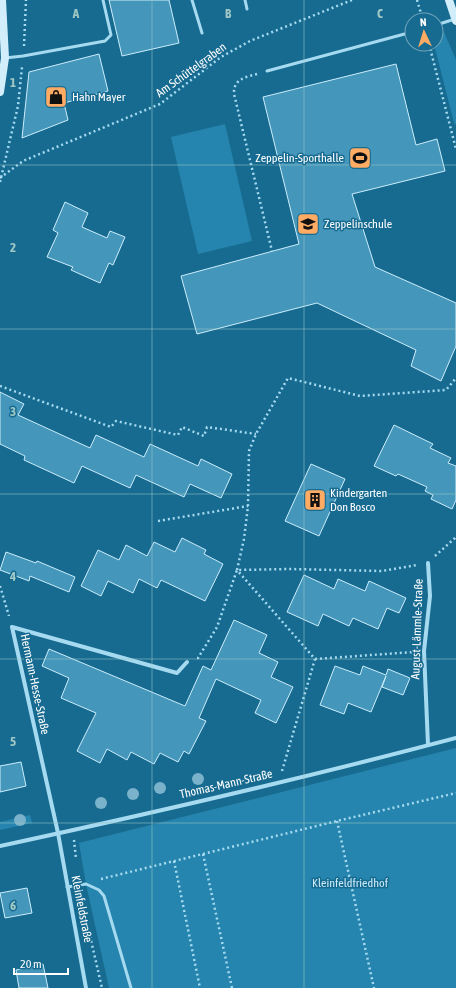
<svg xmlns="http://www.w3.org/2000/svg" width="456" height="988" font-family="'Asap Condensed',sans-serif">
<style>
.green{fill:#2685ae}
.building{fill:#4497bb;stroke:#ccedfb}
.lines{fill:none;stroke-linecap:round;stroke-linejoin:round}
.path{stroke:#a5daf0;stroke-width:2.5;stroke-dasharray:2 3;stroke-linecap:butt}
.lane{stroke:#a5daf0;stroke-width:3}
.street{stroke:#a5daf0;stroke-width:4}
.secondary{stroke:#d3eefb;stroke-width:8}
.tree{fill:#7bb2cb}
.grid{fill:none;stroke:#9fc8c5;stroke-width:1;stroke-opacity:0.55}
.labels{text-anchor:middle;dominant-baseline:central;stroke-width:3;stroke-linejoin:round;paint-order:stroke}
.street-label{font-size:12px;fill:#fff;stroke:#176b91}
.poi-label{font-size:12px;fill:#fff;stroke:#176b91;text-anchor:start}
.park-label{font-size:12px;fill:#ccedfb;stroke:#176b91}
.grid-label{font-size:13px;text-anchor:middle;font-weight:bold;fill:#9fc8c5;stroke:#176b91;stroke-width:3;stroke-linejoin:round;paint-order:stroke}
</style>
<rect width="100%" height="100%" fill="#176b91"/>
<g class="green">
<polygon points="444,32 456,60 456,125 454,123 434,44 436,44 436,34"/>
<polygon points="225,124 252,241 198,254 171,137"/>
<polygon points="456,748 456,988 109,988 86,884 79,843"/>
<polygon points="30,815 32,823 0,830 0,822"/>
</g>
<g class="building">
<polygon points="109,0 169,0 179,43 122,56"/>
<polygon points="99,54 108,91 64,103 68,120 22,138 29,72"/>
<polygon points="396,64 416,145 437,139 445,171 352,194 375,267 456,303 456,346 441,381 411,366 416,350 317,303 197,334 181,276 299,244 263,97"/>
<polygon points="65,202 88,213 82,227 107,238 110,231 125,237 113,265 109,263 100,283 71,270 73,267 47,257 58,233 53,230"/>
<polygon points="0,392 24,404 18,415 90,448 96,435 144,457 150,444 198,466 201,459 232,474 221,498 190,484 184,497 136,475 130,488 82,466 74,483 24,460 25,456 0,444"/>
<polygon points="394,425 433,444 430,448 451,458 448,463 456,466 456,500 452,509 431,499 433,495 425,491 427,487 398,474 396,476 374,466"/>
<polygon points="311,464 345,479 319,536 285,521"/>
<polygon points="182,538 206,550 204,554 223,564 205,601 161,580 157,588 139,579 133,593 108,581 101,596 81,586 98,550 119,560 126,545 147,556 154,542 175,552"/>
<polygon points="6,552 36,563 37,561 75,577 69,592 30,576 29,581 0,570"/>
<polygon points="304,575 334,589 338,579 365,591 369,581 406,598 399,613 387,608 378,629 353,618 349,626 323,614 318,626 287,612"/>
<polygon points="234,620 267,635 259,653 278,662 271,677 293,687 276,723 255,713 261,700 216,679 199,718 206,721 189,754 184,751 178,762 160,753 154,764 131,752 127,760 107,749 100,763 77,751 96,713 61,698 69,678 42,666 49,649 185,706 203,666 211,670"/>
<polygon points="335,666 360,675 363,666 386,675 388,669 410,678 403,695 382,687 386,676 371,712 348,703 344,714 320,705"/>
<polygon points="21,762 26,786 0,792 0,766"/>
<polygon points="27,888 32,913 5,918 0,893"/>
<polygon points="43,964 48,988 19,988 16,970"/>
</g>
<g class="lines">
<g class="path">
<polyline points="417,0 423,20"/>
<polyline points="429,44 456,149"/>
<polyline points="24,46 26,0"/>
<path d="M257,74C246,77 233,79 234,94L272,251"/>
<polyline points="0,178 23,161 160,104 221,57 250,41 352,0"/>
<polyline points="0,182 18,106 22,67"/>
<polyline points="0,386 111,427 116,421 178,435 182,427 204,436 207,427 256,434"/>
<polyline points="158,521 248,506"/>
<polyline points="435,556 455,538 456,536"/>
<polyline points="0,586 9,616"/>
<polyline points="197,658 198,658 217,627 237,570 289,569 382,571 417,565"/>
<polyline points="315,659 414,652"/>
<polyline points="282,771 315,659 237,570 244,539 248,506 249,451 256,434 288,378 360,396 446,390 456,378"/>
<polyline points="337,821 374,988"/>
<polyline points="74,840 76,859"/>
<polyline points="203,854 232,988"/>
<polyline points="174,861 200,988"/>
<polyline points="101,879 337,821 456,793"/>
<polyline points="90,936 102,988"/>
</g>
<g class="lane">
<polyline points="192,0 202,33"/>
<polyline points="245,0 247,9"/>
<polyline points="436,25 455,19"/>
<polyline points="5,58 23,56 105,41 111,35 103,0"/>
<polyline points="267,71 412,32"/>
<polyline points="67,887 86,884 99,890 104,896 131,988"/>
</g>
<g class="street">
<polyline points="428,745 424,651 430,596 428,563"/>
<path d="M0,846C153,813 305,778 456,738"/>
<polyline points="86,988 58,833 12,627 177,673 187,662"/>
</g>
<g class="secondary">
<polyline points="449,0 456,21"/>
<polyline points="0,92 5,58 2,0"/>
</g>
</g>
<g class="tree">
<circle cx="198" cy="779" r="6"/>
<circle cx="160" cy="788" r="6"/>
<circle cx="133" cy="794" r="6"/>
<circle cx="101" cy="803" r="6"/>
<circle cx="20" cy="820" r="6"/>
</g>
<path class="grid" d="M152,0V988M304,0V988M0,165H456M0,329H456M0,494H456M0,659H456M0,823H456"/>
<defs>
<g id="shop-square" transform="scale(1.15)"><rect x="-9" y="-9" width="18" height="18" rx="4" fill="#ffab64" stroke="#176b91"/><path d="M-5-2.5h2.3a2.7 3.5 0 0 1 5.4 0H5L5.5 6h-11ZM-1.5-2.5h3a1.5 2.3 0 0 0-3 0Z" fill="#111"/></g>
<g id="stadium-square" transform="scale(1.15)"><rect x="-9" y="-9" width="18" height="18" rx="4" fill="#ffab64" stroke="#176b91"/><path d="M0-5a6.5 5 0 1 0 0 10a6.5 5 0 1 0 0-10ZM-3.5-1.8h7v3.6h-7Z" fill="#111"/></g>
<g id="school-square" transform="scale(1.15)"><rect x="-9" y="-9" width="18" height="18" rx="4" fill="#ffab64" stroke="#176b91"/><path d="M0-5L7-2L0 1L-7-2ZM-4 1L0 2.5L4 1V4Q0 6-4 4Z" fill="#111"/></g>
<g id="building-square" transform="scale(1.15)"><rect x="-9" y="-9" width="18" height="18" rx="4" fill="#ffab64" stroke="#176b91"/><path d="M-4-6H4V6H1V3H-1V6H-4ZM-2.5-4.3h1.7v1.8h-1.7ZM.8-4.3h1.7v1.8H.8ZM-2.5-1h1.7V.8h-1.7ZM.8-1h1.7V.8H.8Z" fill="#111"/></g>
</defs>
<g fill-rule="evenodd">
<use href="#shop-square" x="56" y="97"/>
<use href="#stadium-square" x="360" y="158"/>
<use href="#school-square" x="308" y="224"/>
<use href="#building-square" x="315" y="500"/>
</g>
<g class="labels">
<g class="street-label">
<text transform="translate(191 70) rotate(-36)">Am Schüttelgraben</text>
<text transform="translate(417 629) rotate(-88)">August-Lämmle-Straße</text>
<text transform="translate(35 684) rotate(78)">Hermann-Hesse-Straße</text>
<text transform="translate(226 784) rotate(-13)">Thomas-Mann-Straße</text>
<text transform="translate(82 909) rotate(79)">Kleinfeldstraße</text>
</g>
<g class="poi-label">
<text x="72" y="97">Hahn Mayer</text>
<text x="344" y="158" text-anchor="end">Zeppelin-Sporthalle</text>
<text x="324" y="224">Zeppelinschule</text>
<text x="330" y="493">Kindergarten<tspan x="330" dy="14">Don Bosco</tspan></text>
</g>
<g class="park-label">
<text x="350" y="883">Kleinfeldfriedhof</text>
</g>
</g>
<g class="grid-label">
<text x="76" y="18">A</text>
<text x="228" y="18">B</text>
<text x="380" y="18">C</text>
<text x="13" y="87">1</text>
<text x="13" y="252">2</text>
<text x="13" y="416">3</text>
<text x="13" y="581">4</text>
<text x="13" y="746">5</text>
<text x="13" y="910">6</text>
</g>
<g transform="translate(424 32) rotate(356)"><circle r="19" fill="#176b91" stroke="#74a6bd"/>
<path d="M0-3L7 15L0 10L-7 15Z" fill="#ffab64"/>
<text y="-6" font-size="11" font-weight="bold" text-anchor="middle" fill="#ffffff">N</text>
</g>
<path d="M14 968v6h54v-6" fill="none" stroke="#ffffff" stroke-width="2"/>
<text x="20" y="968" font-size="12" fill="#ffffff" stroke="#176b91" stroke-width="3" paint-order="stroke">20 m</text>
</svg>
